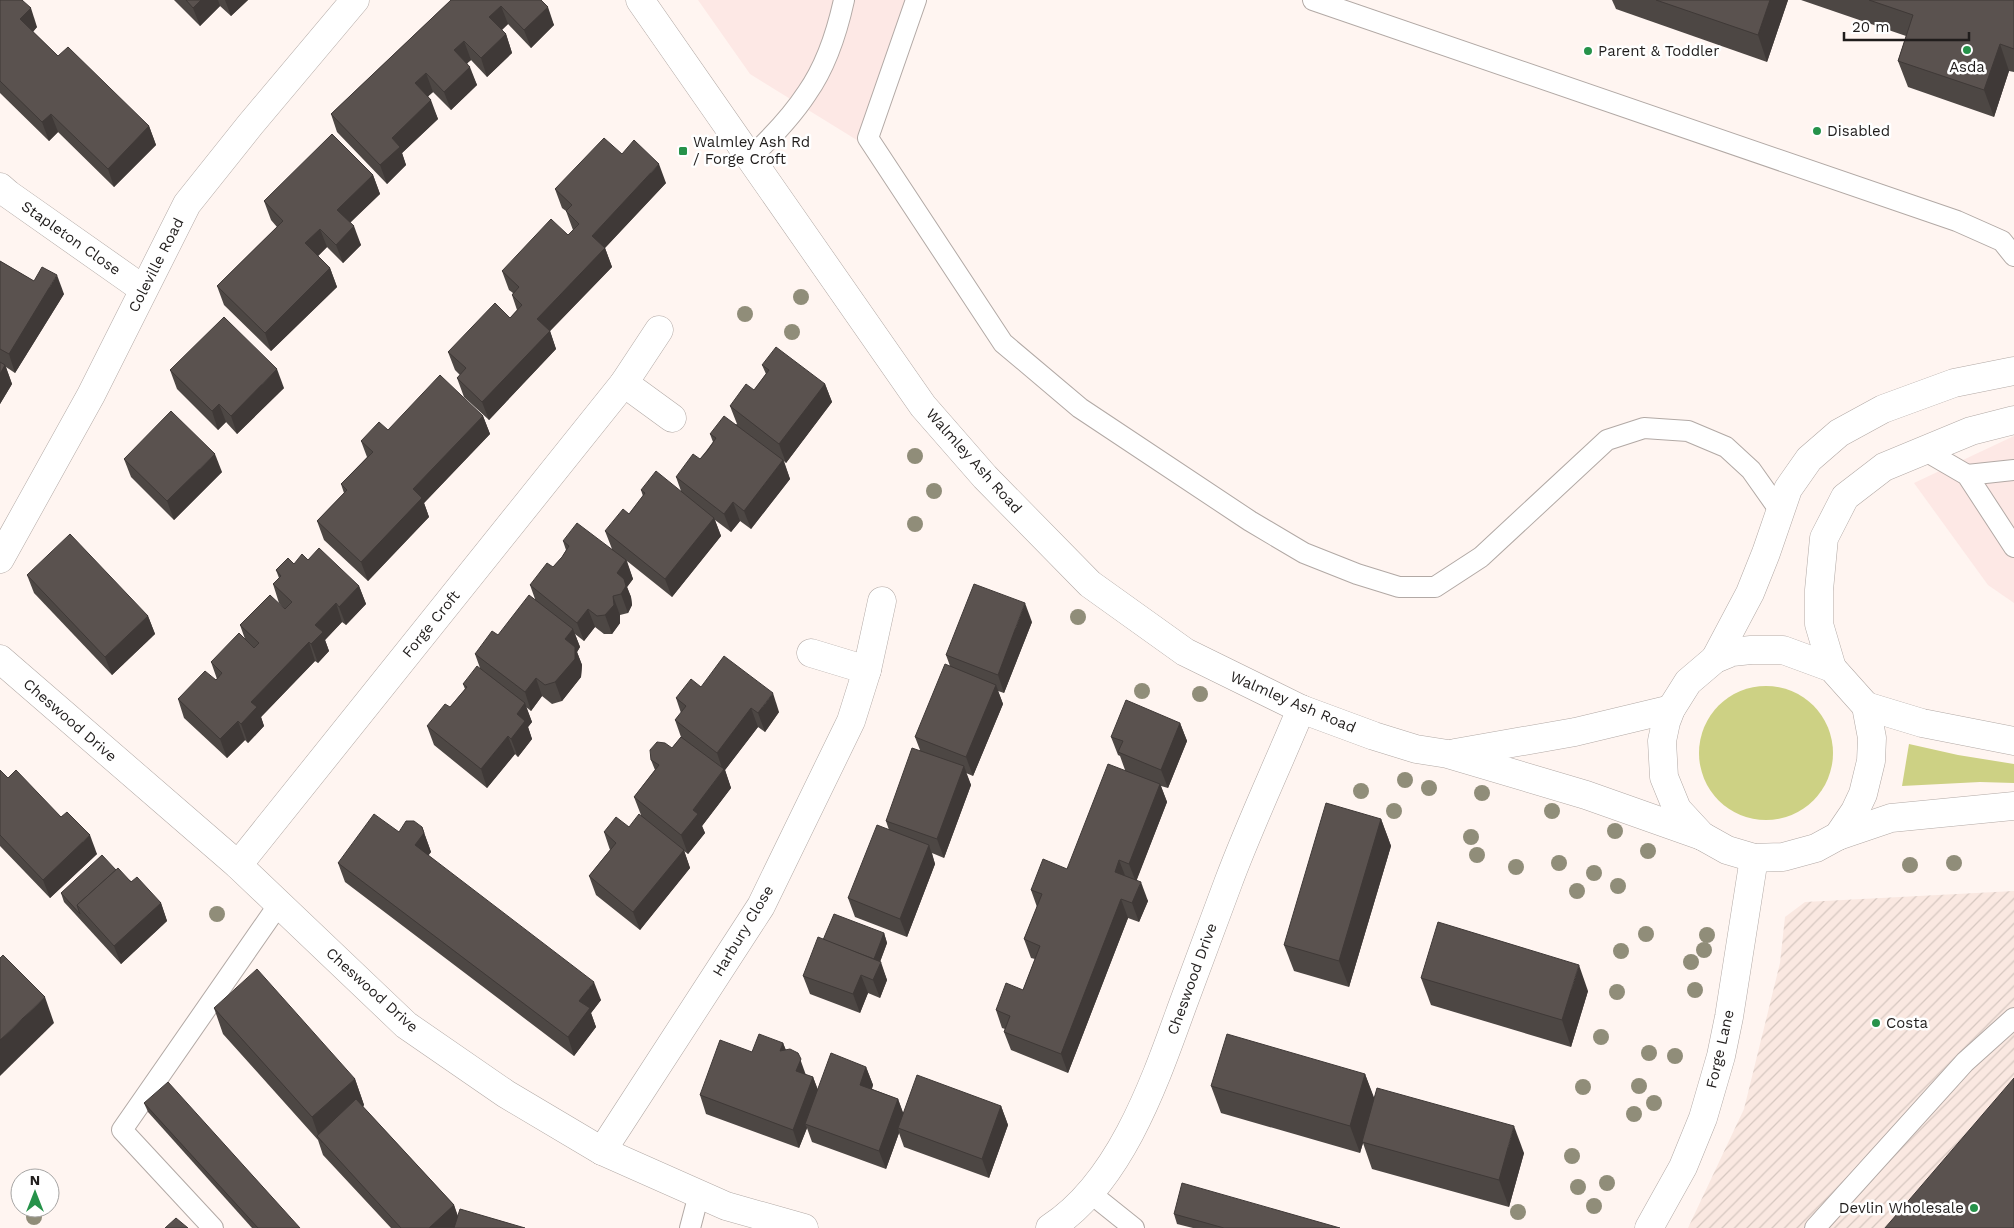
<svg xmlns="http://www.w3.org/2000/svg" width="2014" height="1228" font-family="'Work Sans',sans-serif">
<style>
.commercial{fill:#fde8e5}
.industrial{fill:url(#industrial-furrows)}
.green{fill:#cdd184}
.lines{fill:none;stroke-linecap:round;stroke-linejoin:round}
.lane-casing{stroke:#b2a9a5;stroke-width:22}
.street-casing{stroke:#b2a9a5;stroke-width:29}
.secondary-casing{stroke:#b2a9a5;stroke-width:29}
.lane{stroke:#fff;stroke-width:20}
.street{stroke:#fff;stroke-width:28}
.secondary{stroke:#fff;stroke-width:28}
.tree{fill:#908d79}
.wall{fill:#4d4744}
.shaded-wall{fill:#3f3937}
.building{fill:#5a524f;stroke:#3f3937}
.poi-dot{fill:#26924a;stroke:#fff;stroke-width:2}
.labels{text-anchor:middle;dominant-baseline:central;stroke-width:5;stroke-linejoin:round;paint-order:stroke}
.poi-label{font-size:15px;fill:#201d1c;stroke:#fff;text-anchor:start}
.street-label{font-size:15px;fill:#201d1c;stroke:#fff}
</style>
<defs>
<pattern id="industrial-furrows" width="10" height="10" patternUnits="userSpaceOnUse" patternTransform="scale(1.25)"><rect width="10" height="10" fill="#fae8e1"/><path d="M-1 1l2-2M0 10L10 0M9 11l2-2" fill="none" stroke="#d6c7c0"/></pattern>
</defs>
<rect width="100%" height="100%" fill="#fff5f1"/>
<g class="commercial">
<polygon points="698,0 906,0 860,142 750,74"/>
<polygon points="2014,436 2014,603 1988,585 1914,483"/>
</g>
<polygon class="industrial" points="2014,891 2014,1228 1688,1228 1744,1109 1780,963 1785,917 1805,902"/>
<g class="green">
<circle cx="1766" cy="753" r="67"/>
<polygon points="1909,744 1958,755 2014,764 2014,783 1980,782 1902,786"/>
</g>
<g class="lines">
<g class="lane-casing">
<g id="lane">
<polyline points="916,0 868,138 1003,343 1080,408 1250,521 1304,553 1357,574 1399,587 1435,587 1481,557 1607,440 1644,428 1688,431 1726,447 1751,470 1780,511"/>
<polyline points="1313,0 1957,221 2002,241 2014,256"/>
<path d="M751,157C771,138 792,116 807,93C826,66 837,32 844,0"/>
<polyline points="1924,450 1967,475 2014,547"/>
<polyline points="1967,475 2014,470"/>
<polyline points="1089,1192 1134,1228"/>
<polyline points="213,1228 122,1130 279,904"/>
<polyline points="690,1228 699,1194"/>
<polyline points="1815,1228 1965,1062 2014,1018"/>
</g>
</g>
<g class="street-casing">
<g id="street">
<polyline points="0,187 8,194 143,289"/>
<polyline points="624,383 672,418"/>
<polyline points="0,559 91,395 187,204 250,125 355,0"/>
<polyline points="811,653 867,670"/>
<polyline points="0,659 238,865 406,1025 506,1094 602,1151 726,1206 804,1228"/>
<polyline points="1715,659 1750,593 1766,553 1788,489 1809,459 1839,433 1883,409 1954,383 2014,371"/>
<polyline points="1832,668 1819,624 1819,590 1824,538 1845,497 1884,467 1971,431 2014,420"/>
<polyline points="238,865 624,383 659,330"/>
<polyline points="602,1151 761,906 851,721 867,670 882,601"/>
<path d="M1050,1228C1121,1182 1155,1081 1183,1004C1198,964 1213,924 1228,883C1250,824 1277,767 1301,709"/>
</g>
</g>
<g class="secondary-casing">
<g id="secondary">
<polyline points="640,0 923,406 985,477 1090,584 1185,652 1301,709 1374,736 1416,749 1448,754 1586,795 1702,836"/>
<polygon points="1751,650 1783,650 1832,668 1866,706 1872,738 1871,761 1863,794 1855,811 1838,836 1816,848 1783,857 1754,858 1727,850 1702,836 1677,809 1664,777 1662,741 1666,722 1671,709 1688,682 1715,659 1732,652"/>
<polyline points="1866,706 1922,723 2014,741"/>
<polyline points="1455,753 1575,732 1671,709"/>
<polyline points="1838,836 1891,818 2014,806"/>
<polyline points="1649,1228 1683,1167 1703,1118 1721,1056 1729,1017 1754,858"/>
</g>
</g>
<use href="#lane" class="lane"/>
<use href="#street" class="street"/>
<use href="#secondary" class="secondary"/>
</g>
<g class="tree">
<circle cx="801" cy="297" r="8"/>
<circle cx="745" cy="314" r="8"/>
<circle cx="792" cy="332" r="8"/>
<circle cx="915" cy="456" r="8"/>
<circle cx="934" cy="491" r="8"/>
<circle cx="915" cy="524" r="8"/>
<circle cx="1078" cy="617" r="8"/>
<circle cx="1142" cy="691" r="8"/>
<circle cx="1200" cy="694" r="8"/>
<circle cx="1405" cy="780" r="8"/>
<circle cx="1429" cy="788" r="8"/>
<circle cx="1361" cy="791" r="8"/>
<circle cx="1482" cy="793" r="8"/>
<circle cx="1394" cy="811" r="8"/>
<circle cx="1552" cy="811" r="8"/>
<circle cx="1615" cy="831" r="8"/>
<circle cx="1471" cy="837" r="8"/>
<circle cx="1648" cy="851" r="8"/>
<circle cx="1477" cy="855" r="8"/>
<circle cx="1559" cy="863" r="8"/>
<circle cx="1954" cy="863" r="8"/>
<circle cx="1910" cy="865" r="8"/>
<circle cx="1516" cy="867" r="8"/>
<circle cx="1594" cy="873" r="8"/>
<circle cx="1618" cy="886" r="8"/>
<circle cx="1577" cy="891" r="8"/>
<circle cx="217" cy="914" r="8"/>
<circle cx="1646" cy="934" r="8"/>
<circle cx="1707" cy="935" r="8"/>
<circle cx="1704" cy="950" r="8"/>
<circle cx="1621" cy="951" r="8"/>
<circle cx="1691" cy="962" r="8"/>
<circle cx="1695" cy="990" r="8"/>
<circle cx="1617" cy="992" r="8"/>
<circle cx="1601" cy="1037" r="8"/>
<circle cx="1649" cy="1053" r="8"/>
<circle cx="1675" cy="1056" r="8"/>
<circle cx="1639" cy="1086" r="8"/>
<circle cx="1583" cy="1087" r="8"/>
<circle cx="1654" cy="1103" r="8"/>
<circle cx="1634" cy="1114" r="8"/>
<circle cx="1572" cy="1156" r="8"/>
<circle cx="1607" cy="1183" r="8"/>
<circle cx="1578" cy="1187" r="8"/>
<circle cx="1594" cy="1206" r="8"/>
<circle cx="1518" cy="1212" r="8"/>
<circle cx="34" cy="1217" r="8"/>
</g>
<g class="wall">
<polygon points="0,0 37,27 33,32 58,56 149,126 156,145 114,187 58,132 49,141 0,93"/>
<polygon points="174,0 248,0 231,16 220,6 200,26"/>
<polygon points="451,0 541,0 554,25 531,48 508,24 502,30 506,34 512,53 487,77 471,60 467,63 477,85 451,110 433,92 428,96 438,119 402,153 406,165 387,184 337,132 331,114"/>
<polygon points="1612,0 1788,0 1767,62 1616,9"/>
<polygon points="1801,0 2014,0 2014,72 2009,71 1994,117 1908,87 1898,61 1906,36"/>
<polygon points="622,154 666,183 605,248 612,267 550,331 556,349 489,420 464,397 457,378 460,375 455,370 448,352 510,318 517,310 512,295 513,293 509,290 502,271 568,235 573,230 566,211 562,208 555,189"/>
<polygon points="373,175 380,194 350,223 361,245 343,263 327,247 318,256 330,268 337,287 271,351 224,305 217,286 277,227 271,220 264,201"/>
<polygon points="0,261 34,281 64,294 15,373 6,367 12,384 0,404"/>
<polygon points="762,365 825,384 832,402 786,463 784,461 790,479 751,529 740,521 731,532 715,520 721,536 672,597 627,561 633,579 627,587 631,597 632,605 628,613 620,615 620,623 612,634 604,634 595,627 584,641 575,634 580,647 577,652 582,665 581,677 562,701 552,704 542,696 531,711 526,707 532,722 528,727 532,739 518,757 515,754 487,788 434,745 427,726 450,707 465,689 463,684 480,668 475,654 498,635 535,599 530,585 553,567 562,557 566,550 563,541 612,549 605,531 629,514 643,496 641,490 681,491 676,477 700,459 713,442 710,434 737,424 730,406 754,390 766,374"/>
<polygon points="170,370 284,388 237,434 226,422 218,430 177,389"/>
<polygon points="483,416 490,434 424,503 429,517 368,581 324,540 317,521 344,493 341,484 367,457 361,441 388,430"/>
<polygon points="124,459 222,472 174,520 131,477"/>
<polygon points="308,560 359,586 366,604 346,625 342,622 325,640 329,651 318,663 315,661 261,717 264,726 248,743 245,740 227,758 184,718 178,699 217,679 211,662 245,639 240,625 285,609 279,603 273,584 279,578 276,570 294,564"/>
<polygon points="27,575 148,616 155,634 112,675 34,593"/>
<polygon points="1032,622 1004,693 998,691 1003,704 973,776 966,773 971,785 944,858 932,853 935,864 907,937 855,917 848,898 889,830 886,821 920,750 915,737 950,666 946,655"/>
<polygon points="701,687 779,712 765,732 758,727 725,770 731,788 702,826 705,833 688,854 684,851 690,868 640,930 596,895 589,876 610,850 604,832 629,827 641,815 634,797 655,770 651,760 672,748 681,737 675,720 681,713 676,698"/>
<polygon points="1180,723 1187,741 1168,788 1161,786 1167,802 1136,881 1148,901 1139,922 1128,918 1068,1073 1011,1050 1004,1032 1005,1029 1002,1028 996,1010 1023,990 1035,959 1031,958 1024,939 1037,907 1031,890 1067,869 1125,770 1120,756 1118,755 1111,737"/>
<polygon points="0,770 8,778 97,854 50,898 0,846"/>
<polygon points="1381,819 1391,846 1349,987 1294,971 1284,945"/>
<polygon points="422,827 431,852 428,855 601,1000 591,1013 596,1027 574,1056 345,882 338,863 399,832"/>
<polygon points="116,870 161,903 167,921 121,964 64,902 61,893"/>
<polygon points="884,933 887,943 880,962 887,980 880,998 868,993 860,1013 810,994 803,976 823,940"/>
<polygon points="1421,978 1588,991 1571,1047 1431,1005"/>
<polygon points="214,1008 355,1079 364,1105 363,1107 454,1205 458,1216 525,1228 391,1228 323,1155 318,1140 223,1034"/>
<polygon points="783,1043 786,1050 806,1075 813,1077 818,1090 866,1067 873,1085 872,1089 898,1099 903,1113 1001,1106 1008,1125 989,1178 904,1147 899,1133 886,1169 812,1142 807,1128 799,1148 706,1114 700,1095 752,1052"/>
<polygon points="1365,1074 1374,1099 1524,1153 1509,1207 1372,1169 1363,1143 1360,1153 1221,1113 1211,1086"/>
<polygon points="144,1103 300,1228 252,1228 148,1112"/>
<polygon points="1174,1214 1340,1228 1193,1228 1177,1224"/>
</g>
<g class="shaded-wall">
<polygon points="201,0 218,0 220,6 200,26 193,8"/>
<polygon points="225,0 248,0 231,16"/>
<polygon points="1770,0 1788,0 1767,62 1758,35"/>
<polygon points="501,6 508,24 496,35 489,17"/>
<polygon points="548,7 554,25 531,48 524,30"/>
<polygon points="31,8 37,27 27,38 20,19"/>
<polygon points="506,34 512,53 487,77 481,58"/>
<polygon points="464,41 471,60 461,69 454,50"/>
<polygon points="2000,44 2009,71 1994,117 1984,90"/>
<polygon points="470,67 477,85 451,110 444,92"/>
<polygon points="426,73 433,92 422,102 415,83"/>
<polygon points="431,100 438,119 402,153 406,165 387,184 380,165 392,138"/>
<polygon points="51,114 58,132 49,141 42,122"/>
<polygon points="149,126 156,145 114,187 108,169"/>
<polygon points="659,164 666,183 602,251 605,248 612,267 550,331 556,349 489,420 482,402 592,236"/>
<polygon points="373,175 380,194 344,228 337,210"/>
<polygon points="354,226 361,245 343,263 336,245"/>
<polygon points="320,229 327,247 312,262 305,243"/>
<polygon points="330,268 337,287 271,351 265,333"/>
<polygon points="57,275 64,294 15,373 9,354"/>
<polygon points="5,365 12,384 0,404 0,374"/>
<polygon points="277,369 284,388 237,434 231,416"/>
<polygon points="825,384 832,402 786,463 779,444"/>
<polygon points="219,404 226,422 218,430 212,411"/>
<polygon points="483,416 490,434 424,503 429,517 368,581 361,562 413,489"/>
<polygon points="215,454 222,472 174,520 167,501"/>
<polygon points="783,460 790,479 751,529 744,511"/>
<polygon points="733,502 740,521 731,532 724,514"/>
<polygon points="714,518 721,536 672,597 665,579"/>
<polygon points="626,560 633,579 627,587 631,597 632,605 628,613 621,594 617,573"/>
<polygon points="359,586 366,604 346,625 339,607"/>
<polygon points="613,596 620,615 620,623 612,634 605,615"/>
<polygon points="336,603 342,622 325,640 329,651 318,663 311,644 315,625"/>
<polygon points="1025,603 1032,622 1004,693 998,675"/>
<polygon points="588,609 595,627 584,641 577,623"/>
<polygon points="148,616 155,634 112,675 105,657"/>
<polygon points="573,629 580,647 577,652 582,665 581,677 562,701 555,682 565,639"/>
<polygon points="309,642 315,661 261,717 264,726 248,743 241,724 251,702"/>
<polygon points="536,678 542,696 531,711 525,692"/>
<polygon points="996,685 1003,704 973,776 966,757"/>
<polygon points="773,693 779,712 765,732 758,713"/>
<polygon points="525,703 532,722 528,727 532,739 518,757 511,739 517,714"/>
<polygon points="751,708 758,727 725,770 731,788 702,826 705,833 688,854 681,835 693,810 723,771 717,753"/>
<polygon points="238,721 245,740 227,758 220,739"/>
<polygon points="1180,723 1187,741 1168,788 1161,770"/>
<polygon points="508,736 515,754 487,788 481,769"/>
<polygon points="964,766 971,785 944,858 937,839"/>
<polygon points="1160,784 1167,802 1136,882 1129,864"/>
<polygon points="1381,819 1391,846 1349,987 1339,961"/>
<polygon points="422,827 431,852 422,864 415,845"/>
<polygon points="90,835 97,854 50,898 43,880"/>
<polygon points="929,845 935,864 907,937 900,919"/>
<polygon points="684,850 690,868 640,930 633,912"/>
<polygon points="1119,860 1126,878 1115,872"/>
<polygon points="1141,882 1148,901 1139,922 1132,903"/>
<polygon points="1121,899 1128,918 1068,1073 1061,1054"/>
<polygon points="161,903 167,921 121,964 114,946"/>
<polygon points="884,933 887,943 875,975 871,966"/>
<polygon points="881,962 887,980 880,998 873,980"/>
<polygon points="1579,965 1588,991 1571,1047 1562,1020"/>
<polygon points="861,975 868,993 860,1013 853,994"/>
<polygon points="594,982 601,1000 591,1013 596,1027 574,1056 568,1037 579,1001"/>
<polygon points="45,997 54,1023 0,1076 0,1040"/>
<polygon points="783,1043 790,1062 780,1051"/>
<polygon points="798,1053 807,1078 796,1071"/>
<polygon points="866,1067 873,1085 866,1103 860,1085"/>
<polygon points="1365,1074 1375,1100 1362,1142 1363,1143 1360,1153 1350,1126"/>
<polygon points="813,1077 820,1096 805,1124 807,1128 799,1148 793,1130"/>
<polygon points="355,1079 364,1105 322,1143 320,1140 312,1117"/>
<polygon points="898,1099 905,1118 898,1128 899,1133 886,1169 879,1151"/>
<polygon points="1001,1106 1008,1125 989,1178 982,1159"/>
<polygon points="1514,1126 1524,1153 1509,1207 1499,1180"/>
<polygon points="454,1205 460,1224 455,1228 429,1228"/>
</g>
<g class="building">
<polygon points="0,0 22,0 31,8 20,19 58,56 68,47 149,126 108,169 51,114 42,122 0,81"/>
<polygon points="186,0 201,0 193,8"/>
<polygon points="451,0 541,0 548,7 524,30 501,6 489,17 506,34 481,58 464,41 454,50 470,67 444,92 426,73 415,83 431,100 392,138 400,147 380,165 331,114"/>
<polygon points="1656,0 1770,0 1758,35"/>
<polygon points="1869,0 2014,0 2014,49 2000,44 1984,90 1898,61 1913,15"/>
<polygon points="332,134 373,175 337,210 354,226 336,245 320,229 305,243 330,268 265,333 217,286 283,221 264,201"/>
<polygon points="604,138 622,154 634,140 659,164 592,236 605,248 537,319 550,331 482,402 457,378 466,368 448,352 495,303 510,318 522,305 512,295 519,287 502,271 551,219 568,235 579,224 566,211 572,205 555,189"/>
<polygon points="0,261 34,281 42,267 57,275 9,354 0,349"/>
<polygon points="224,317 277,369 231,416 219,404 212,411 170,370"/>
<polygon points="776,347 825,384 779,444 730,406 746,384 754,390 769,370 762,365"/>
<polygon points="0,362 5,365 0,374"/>
<polygon points="440,375 483,416 413,489 422,498 361,562 317,521 347,490 341,484 373,452 361,441 379,422 388,430"/>
<polygon points="171,411 215,454 167,501 124,459"/>
<polygon points="724,416 783,460 744,511 733,502 724,514 676,477 693,454 700,459 708,450 716,438 710,434"/>
<polygon points="656,471 714,518 665,579 605,531 623,509 629,514 645,493 641,490"/>
<polygon points="577,523 626,560 617,573 624,579 626,586 621,594 613,596 614,605 605,615 597,616 588,609 577,623 530,585 547,563 553,567 562,557 569,546 563,541"/>
<polygon points="70,534 148,616 105,657 27,575"/>
<polygon points="319,548 359,586 339,607 336,603 315,625 323,632 311,644 309,642 251,702 257,707 241,724 238,721 220,739 178,699 205,671 216,680 222,673 211,662 239,633 254,648 259,643 240,625 270,595 285,609 292,602 273,584 281,576 276,570 288,558 294,564 302,554 308,560"/>
<polygon points="974,584 1025,603 998,675 946,655"/>
<polygon points="529,595 573,629 565,639 575,647 575,659 555,682 545,685 536,678 525,692 475,654 492,631 498,635"/>
<polygon points="724,656 773,693 758,713 751,708 717,753 675,720 686,706 676,698 691,679 701,687"/>
<polygon points="945,664 996,685 966,757 915,737"/>
<polygon points="477,666 525,703 517,714 525,721 511,739 508,736 481,769 427,726 445,704 450,707 467,687 463,684"/>
<polygon points="1126,700 1180,723 1161,770 1118,752 1123,741 1111,737"/>
<polygon points="681,737 724,769 693,810 698,814 681,835 634,797 659,765 651,760 650,750 657,742 665,743 672,748"/>
<polygon points="912,748 964,766 937,839 886,821"/>
<polygon points="1108,764 1160,784 1129,864 1119,860 1115,872 1141,882 1132,903 1121,899 1061,1054 1004,1032 1010,1016 996,1010 1006,983 1023,990 1040,946 1024,939 1042,894 1031,890 1043,859 1067,869"/>
<polygon points="0,770 8,778 16,770 61,817 67,812 90,835 43,880 0,835"/>
<polygon points="1326,803 1381,819 1339,961 1284,945"/>
<polygon points="374,814 399,832 406,821 414,821 422,827 424,833 415,845 594,982 579,1001 590,1008 568,1037 338,863"/>
<polygon points="639,814 684,850 633,912 589,876 616,843 604,832 616,817 629,827"/>
<polygon points="877,825 929,845 900,919 848,898"/>
<polygon points="102,855 116,870 77,905 80,914 61,893"/>
<polygon points="118,868 131,882 137,877 161,903 114,946 77,905"/>
<polygon points="834,914 884,933 874,959 823,940"/>
<polygon points="1438,922 1579,965 1562,1020 1421,978"/>
<polygon points="818,937 881,962 873,980 861,975 853,994 803,976"/>
<polygon points="3,955 45,997 0,1040 0,958"/>
<polygon points="257,969 355,1079 312,1117 214,1008"/>
<polygon points="759,1034 783,1043 780,1051 790,1049 798,1053 801,1059 796,1071 813,1077 793,1130 700,1095 720,1040 752,1052"/>
<polygon points="1227,1034 1365,1074 1350,1126 1211,1086"/>
<polygon points="831,1053 866,1067 860,1085 898,1099 879,1151 805,1124"/>
<polygon points="917,1075 1001,1106 982,1159 898,1128"/>
<polygon points="2014,1078 2014,1228 1885,1228"/>
<polygon points="168,1082 300,1228 258,1228 144,1103"/>
<polygon points="1377,1088 1514,1126 1499,1180 1362,1142"/>
<polygon points="356,1099 454,1205 429,1228 401,1228 317,1136"/>
<polygon points="1182,1183 1340,1228 1224,1228 1174,1214"/>
<polygon points="460,1209 525,1228 454,1228"/>
<polygon points="176,1218 188,1228 165,1228"/>
</g>
<g class="poi-dot">
<circle cx="1967" cy="50" r="5"/>
<circle cx="1588" cy="51" r="5"/>
<circle cx="1817" cy="131" r="5"/>
<rect x="678" y="146" width="10" height="10" rx="2.5"/>
<circle cx="1876" cy="1023" r="5"/>
<circle cx="1974" cy="1208" r="5"/>
</g>
<g class="labels">
<g class="poi-label">
<text x="1598" y="51">Parent &amp; Toddler</text>
<text x="1967" y="67" text-anchor="middle">Asda</text>
<text x="1827" y="131">Disabled</text>
<text x="693" y="142">Walmley Ash Rd<tspan x="693" dy="17">/ Forge Croft</tspan></text>
<text x="1886" y="1023">Costa</text>
<text x="1964" y="1208" text-anchor="end">Devlin Wholesale</text>
</g>
<g class="street-label">
<text transform="translate(71 238) rotate(35)">Stapleton Close</text>
<text transform="translate(156 265) rotate(-63)">Coleville Road</text>
<text transform="translate(974 461) rotate(48)">Walmley Ash Road</text>
<text transform="translate(431 624) rotate(-51)">Forge Croft</text>
<text transform="translate(1293 702) rotate(23)">Walmley Ash Road</text>
<text transform="translate(70 720) rotate(41)">Cheswood Drive</text>
<text transform="translate(743 931) rotate(-59)">Harbury Close</text>
<text transform="translate(1192 979) rotate(-70)">Cheswood Drive</text>
<text transform="translate(372 990) rotate(42)">Cheswood Drive</text>
<text transform="translate(1720 1049) rotate(-77)">Forge Lane</text>
</g>
</g>
<g transform="translate(35 1193)"><circle r="24" fill="#ffffff" stroke="#a6a5a4"/>
<path d="M0-4L9 19L0 12L-9 19Z" fill="#26924a"/>
<text y="-8" font-size="14" font-weight="bold" text-anchor="middle" fill="#201d1c">N</text>
</g>
<path d="M1844 32v8h125v-8" fill="none" stroke="#201d1c" stroke-width="2.5"/>
<text x="1852" y="32" font-size="15" fill="#201d1c" stroke="#ffffff" stroke-width="4" paint-order="stroke">20 m</text>
</svg>
